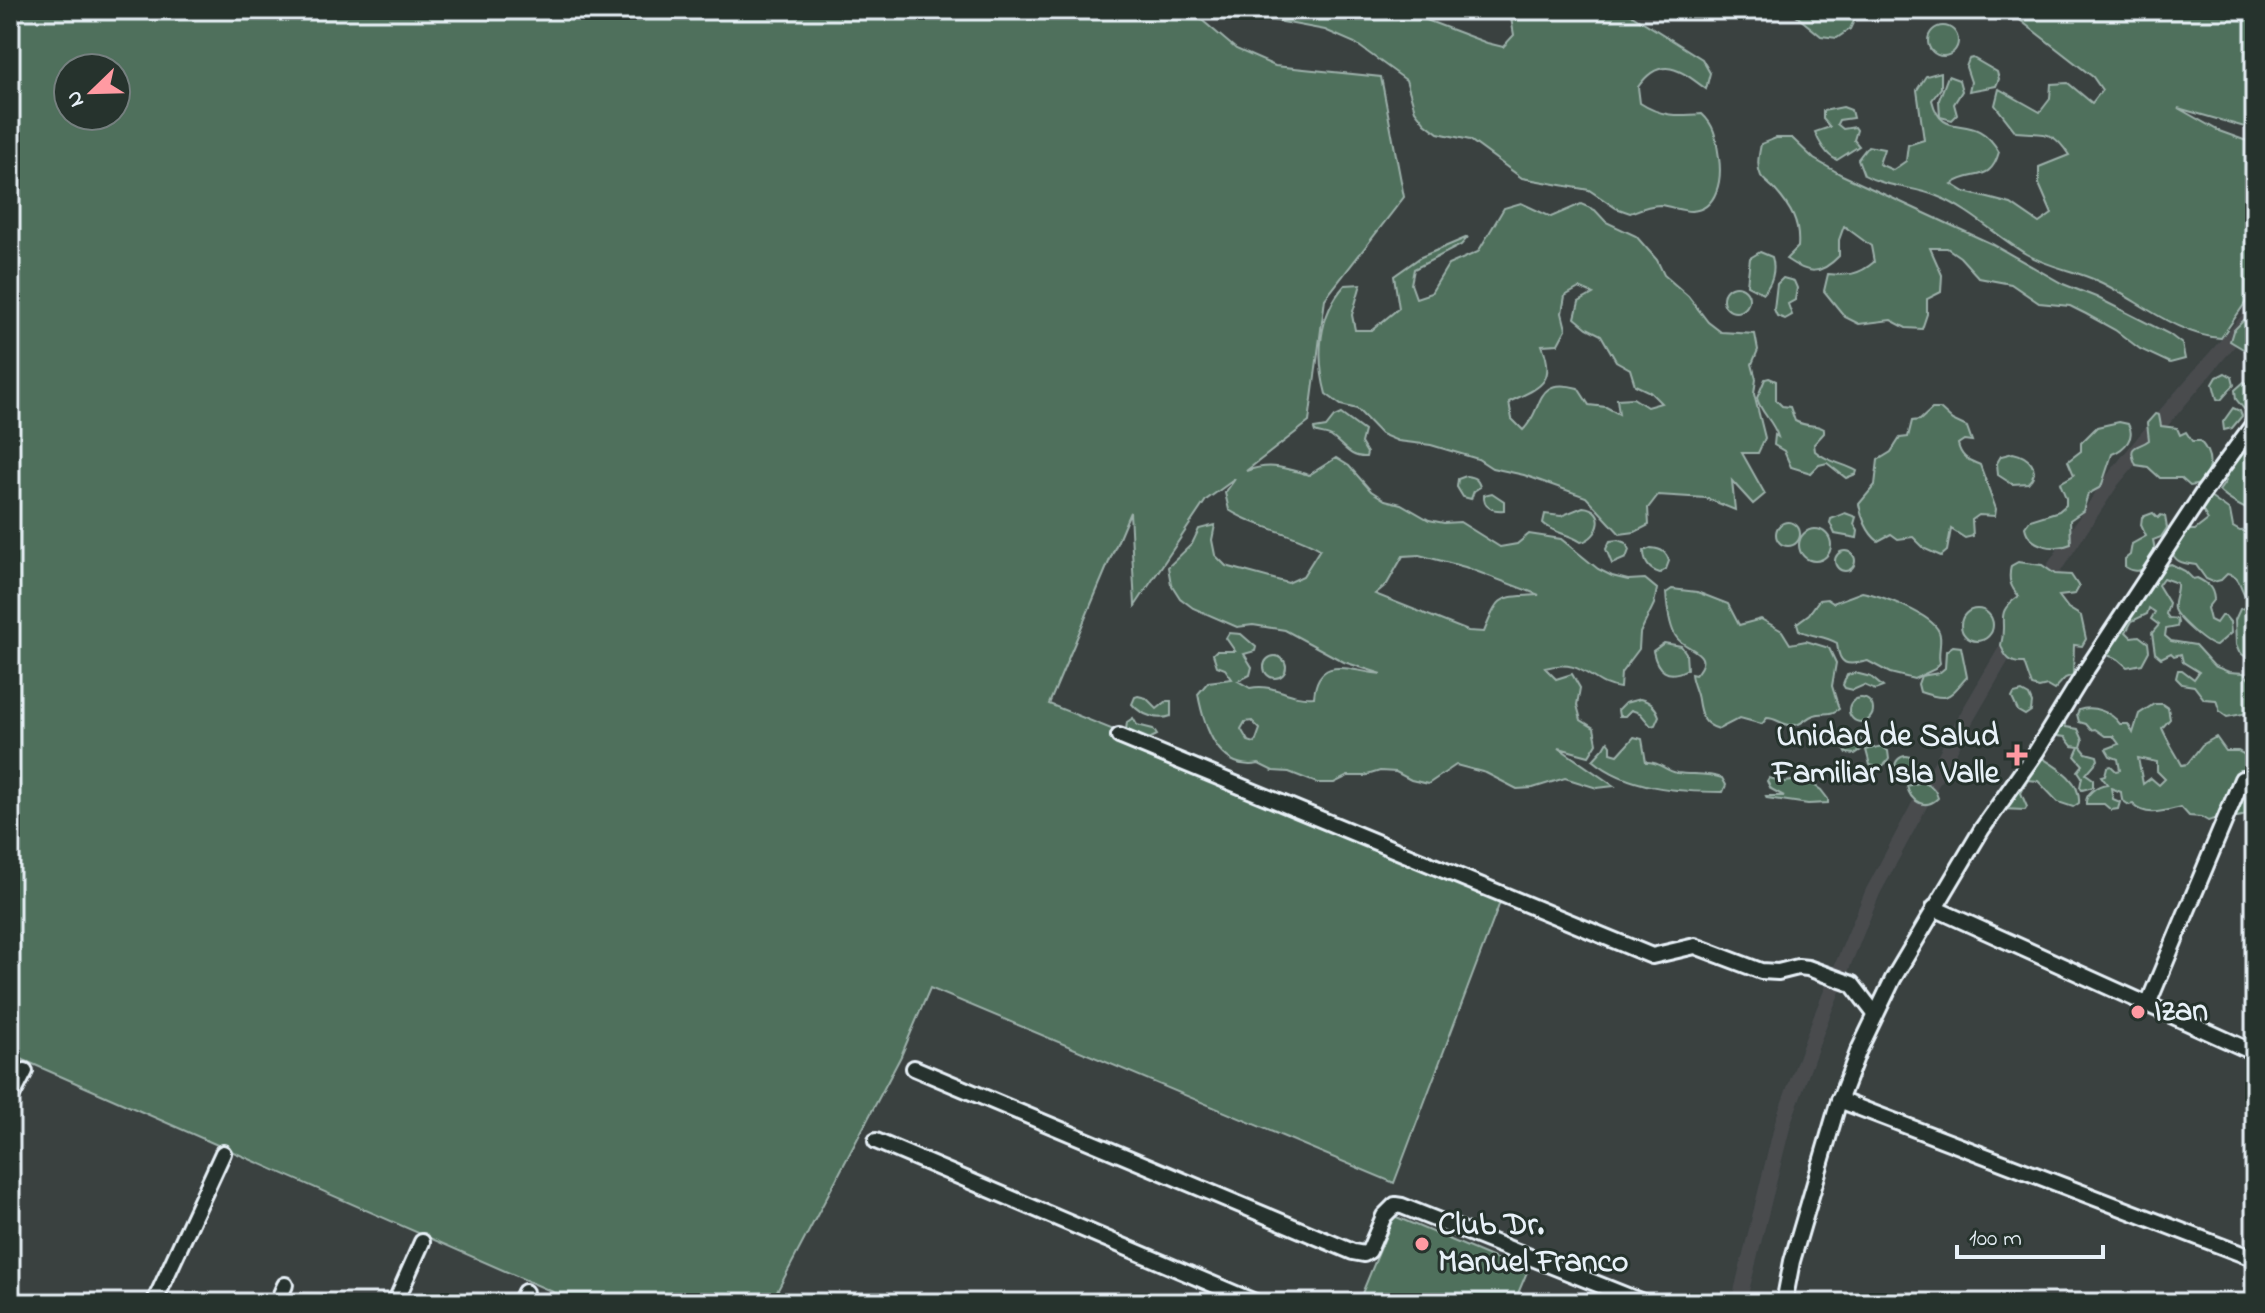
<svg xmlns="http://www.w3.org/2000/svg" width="2265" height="1313" font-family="'Indie Flower',sans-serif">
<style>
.built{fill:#484b4e}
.green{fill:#4f705b;stroke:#9cb0aa;stroke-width:2;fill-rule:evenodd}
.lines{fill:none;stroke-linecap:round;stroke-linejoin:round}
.minor-casing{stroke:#e8f1f8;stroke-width:20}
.minor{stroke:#26332d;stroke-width:14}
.poi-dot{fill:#ff9aa2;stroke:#26332d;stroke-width:3}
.labels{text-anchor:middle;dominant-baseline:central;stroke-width:6;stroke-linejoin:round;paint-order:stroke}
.poi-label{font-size:32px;font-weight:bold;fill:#e8f1f8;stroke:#26332d;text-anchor:start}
</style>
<rect width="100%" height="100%" fill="#3a4140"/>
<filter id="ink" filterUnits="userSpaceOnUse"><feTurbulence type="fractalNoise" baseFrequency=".0125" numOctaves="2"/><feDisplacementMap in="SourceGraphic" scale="16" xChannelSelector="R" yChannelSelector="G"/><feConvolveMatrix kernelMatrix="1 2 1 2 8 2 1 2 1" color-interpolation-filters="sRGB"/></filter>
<g filter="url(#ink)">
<polygon class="built" points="2255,300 2255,322 2119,484 2057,577 1969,729 1880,894 1828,1021 1792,1120 1746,1303 1731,1303 1776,1118 1813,1017 1866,889 1955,722 2045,568 2107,475 2158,412"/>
<g class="green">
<path d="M10,10H1190L1236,49L1275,66L1381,77L1404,197L1325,299L1309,422L1246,471C1271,462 1284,468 1309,475L1336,458L1349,466L1371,491L1385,500L1401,504L1429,520L1444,523L1460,522L1500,547L1517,544L1529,534L1561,539L1598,569L1612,576L1628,580L1645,579L1657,589L1654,604L1640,633L1639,649L1621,673L1620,688C1589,685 1585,657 1545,668L1556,679L1572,674L1580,688L1577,705L1581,720L1594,728L1597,743L1589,756L1559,748L1614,786L1597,788L1565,778L1533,788L1517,789L1486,773L1456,765L1428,784L1411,780L1396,772L1380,771L1364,776H1348L1334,783H1317L1289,772L1273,771L1259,764C1219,772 1204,727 1198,694L1208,682L1232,679L1225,669L1217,666L1213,654L1216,651H1235L1226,638L1229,633L1241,634L1256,647L1255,651L1244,654L1252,667L1250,675L1238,681L1250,688C1276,683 1286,699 1314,697C1318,651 1354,673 1382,674L1344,662L1285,630L1253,625L1237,627L1193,608L1180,598L1171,584L1168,567L1192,544L1199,529L1215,525L1212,540L1215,555L1226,566L1288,583L1303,576L1320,549C1292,532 1257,528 1229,510L1225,493L1235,479L1206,500L1135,606L1130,512L1049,704L1114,730L1112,737L1502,897L1394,1183L930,988L901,1056L771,1303H578L10,1054ZM68,68H116V116H68ZM1419,555L1465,567L1539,595C1499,598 1500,593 1484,632L1468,631L1375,594L1387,584L1403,556ZM1252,721L1260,729L1255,743L1248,741L1241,729L1245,722Z"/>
<path d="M1219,10H1400L1487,43L1503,47L1514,35L1511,18L1519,10H1624L1702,59L1710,73L1706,89C1681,70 1661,54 1638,87L1640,103C1661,117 1678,116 1702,114C1716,127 1716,139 1719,158C1722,178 1718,210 1691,211C1681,211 1670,206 1660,205C1649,205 1640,209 1630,213L1616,208L1589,190L1522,178L1470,140L1438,133L1425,123L1415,110L1406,80L1355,43L1325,30Z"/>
<polygon points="1789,10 1859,10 1850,29 1837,38 1821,36"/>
<path d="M2007,10H2255V130L2178,108L2219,131L2255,144V298L2248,299L2221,338C2178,336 2138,300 2100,282C2076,270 2052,269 2026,254C1998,237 1969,209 1939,197C1914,186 1887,188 1864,175L1858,159L1868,146L1884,149L1879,164L1893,170L1906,161L1908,145L1924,140L1917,90L1926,76L1941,72V88L1932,100C1943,145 1974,107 1999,152C1990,184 1974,169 1952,184L1965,192L2011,204L2039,223L2052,214L2039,184V167L2069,155C2052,128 2043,135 2016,132L1995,105L1999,89L2040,112L2050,99L2051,84L2068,83L2092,103L2102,90L2093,77Z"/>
<circle cx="1943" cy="41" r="15"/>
<polygon points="1973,58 1997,72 1999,79 1996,86 1969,91 1971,82 1966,67 1969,59"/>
<polygon points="1948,76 1959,80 1962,91 1954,104 1957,115 1952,120 1940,117 1939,100"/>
<path d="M1843,107L1851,110L1853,118L1839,120L1837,124L1843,129L1855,127L1857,130L1854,140L1859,146L1837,160C1826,156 1818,140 1815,132L1830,127L1823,119V111Z"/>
<path d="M1776,138H1792L1814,159L1842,175L1992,244L2063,284L2096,297L2169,334L2182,344L2185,359L2170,363L2140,349L2115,330L2086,314L2070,306L2039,303L2011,284L1979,278L1960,257L1947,248H1930L1942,275L1941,292L1927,299V314L1922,329L1906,328L1891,320L1859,324L1845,317L1824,291L1828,274C1847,276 1859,275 1874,262L1871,246L1844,226L1839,240V256C1820,276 1808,274 1786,259L1798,247C1800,223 1791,208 1775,190C1771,185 1764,181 1761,176C1756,165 1759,155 1761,144Z"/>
<path d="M1521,203L1551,217L1581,204L1595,210L1606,222L1636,236L1657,260L1664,275L1688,296L1708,322L1721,332L1755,334L1758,350L1752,364L1756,379L1754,394L1765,438L1758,453H1742L1765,494L1753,504L1732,481L1735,510L1706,498L1658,495L1648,508L1649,525L1635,532L1620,534L1586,497L1524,475L1492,468L1478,459L1431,445L1398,441L1381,434L1357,409L1341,405L1326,394C1316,357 1318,315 1345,285L1361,284L1352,315L1355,330H1372L1399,308L1394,276L1421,257L1468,237L1461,245L1414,269L1411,284L1416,298L1431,293L1448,265L1478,252L1504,208ZM1579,288L1593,294L1579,302L1575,318L1587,328L1601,335L1616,361L1630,369L1635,385L1650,392L1661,403L1647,407L1633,398L1617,399L1619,414L1606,407L1589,405L1578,388C1533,376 1545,409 1523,430L1512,419L1509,402C1540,387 1557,383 1542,345L1558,344L1566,329L1562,313L1565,296Z"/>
<path d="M1760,252L1772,257C1776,270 1772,284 1763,293L1747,285L1750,258Z"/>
<polygon points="1783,278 1794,281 1797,288 1795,300 1788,304 1792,315 1785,319 1777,316 1774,309 1777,284"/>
<circle cx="1736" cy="299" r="13"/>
<polygon points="2255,309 2255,356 2230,341 2233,331"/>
<polygon points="2225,373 2232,377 2234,385 2221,400 2217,399 2213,384 2217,377"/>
<path d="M1769,378L1776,381V400L1782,406L1790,407L1795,421C1808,428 1816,423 1824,429V433L1814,444L1815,451C1827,462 1843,463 1857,471L1856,474L1846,478L1827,463L1819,465L1811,473L1791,467L1784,451L1774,445L1775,435L1778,437C1773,420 1761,414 1757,398L1765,379Z"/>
<polygon points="2244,382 2255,386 2255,407 2244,409 2236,399 2235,390"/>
<polygon points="2233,408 2240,411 2242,416 2232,428 2224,430 2223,422"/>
<path d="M1932,409H1940L1952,420L1967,427L1972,441L1964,440L1958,444C1961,458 1969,460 1980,465L1996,509L1995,516L1979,515L1972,520L1973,536L1965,538L1951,529L1947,551L1941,556L1925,549L1913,537L1898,539L1891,534L1878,541C1867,533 1861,516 1859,504L1875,485L1878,460L1891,452L1900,438L1908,437L1912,421L1920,420Z"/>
<path d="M1341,414L1364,431L1361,443L1367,453L1366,457C1350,458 1344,446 1333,438C1329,434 1321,435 1315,432L1314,429L1326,427L1334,417Z"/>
<path d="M2155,414L2159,415L2161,426L2177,428L2180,435L2186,432L2192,441H2200C2213,456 2212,467 2201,484L2190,486L2181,478H2160L2148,467L2136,465C2126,443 2138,449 2149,440L2147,423Z"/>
<path d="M2119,422L2128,424C2136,437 2125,449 2112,454L2101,487L2088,494L2083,511L2070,520L2071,544C2055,551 2029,547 2025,527L2030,520L2059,511L2066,505V498L2060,483L2074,475L2068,461L2081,451V443L2097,427Z"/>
<path d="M2255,431V468L2247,483L2250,491L2255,493V512C2243,509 2227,499 2219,491L2226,481L2222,475L2244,449L2249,452L2244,444Z"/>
<path d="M2013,453C2028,456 2042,469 2028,483L2012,484L1998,475L1997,463L2001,456Z"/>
<path d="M1466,476C1474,477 1478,479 1480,487L1474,491L1471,499L1463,497L1457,487L1458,479Z"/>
<path d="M1492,493L1504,501V510C1493,511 1483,508 1484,495Z"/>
<path d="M2210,497L2230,511L2233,527L2240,531L2255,530V598L2246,597C2239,586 2241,577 2227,574L2221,580L2213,582L2206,579L2196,565C2183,563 2175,563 2171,550L2185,530H2195L2208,520L2200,506L2202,498Z"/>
<path d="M1583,507C1608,509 1600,538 1581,542C1568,533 1554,534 1543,523L1545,514L1561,516Z"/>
<polygon points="1845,513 1856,517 1854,524 1858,531 1857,538 1835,534 1830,523 1831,519"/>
<path d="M2153,513L2158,518L2161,515L2165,516L2167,528L2161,537L2153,540C2159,560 2143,579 2125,567V559L2130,555L2132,544L2146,536L2141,525L2142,517Z"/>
<circle cx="1788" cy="534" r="12"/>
<circle cx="1815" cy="545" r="16"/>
<polygon points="1618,540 1626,543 1629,550 1626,558 1612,564 1606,549 1610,541"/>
<path d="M1651,548C1662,549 1666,552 1669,561L1666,569L1660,573C1649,570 1644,563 1644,551Z"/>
<circle cx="1845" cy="561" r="10"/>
<path d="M2018,562L2042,565L2055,574L2071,575L2079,587L2075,594L2059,596L2068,608L2081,616L2086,639L2082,646L2074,645L2073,675L2065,678L2054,690L2047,686L2039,688L2032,686L2024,663C2011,664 2005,658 2001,645C2008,619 1993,614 2019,596C2010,587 2008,579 2011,566Z"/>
<path d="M2171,564L2185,571L2193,579L2197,578C2207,583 2213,587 2214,599L2207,608L2210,620L2216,623L2221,616H2225L2230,622L2231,633L2216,646C2206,645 2176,617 2174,609C2172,600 2178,593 2177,583L2163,578L2158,585L2169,603L2166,614L2169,618L2177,619L2178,623L2177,627L2166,629L2165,636L2171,641L2195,645L2214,666L2229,672L2244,673L2255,686L2253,712L2227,717L2220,712L2216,700L2204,699L2194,686L2182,684L2176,678L2178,670H2182L2194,679L2199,672L2183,662L2181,654L2174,656L2171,653L2161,658L2155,653L2152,633L2159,625L2151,619L2155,612L2149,608L2147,614L2132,621L2126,632L2131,637L2139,636L2148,643L2149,651L2142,664L2127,667L2118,659L2107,655V651L2113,646V638L2163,566Z"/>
<path d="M1672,589L1697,592L1728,604L1739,625L1761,619L1782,631L1790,644L1806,641L1829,648L1836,663L1832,686L1839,709C1830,716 1824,712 1814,715C1805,718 1802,726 1791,725C1781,725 1777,718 1767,718L1762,724L1740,718L1719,729C1703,725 1700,714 1698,700C1697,691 1692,684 1691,674L1695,675C1716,652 1687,651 1677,638C1669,628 1667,605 1666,593Z"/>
<path d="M1862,592C1880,595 1932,614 1939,632C1943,641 1937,652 1940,663L1935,669L1914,679L1890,673L1868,661C1847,666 1839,666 1837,643C1824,635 1811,637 1799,630L1797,623L1809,614L1819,600L1827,599L1833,603Z"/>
<polygon points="2244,608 2255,609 2255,679 2249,659 2239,652 2236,645 2235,620 2240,609"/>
<circle cx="1977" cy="625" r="16"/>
<path d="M1664,643L1681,646L1686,653L1687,669C1668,680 1657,671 1653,651Z"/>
<path d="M1953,646L1961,647L1967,677C1948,698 1949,702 1920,692L1918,684L1921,676L1939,673L1945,668L1946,651Z"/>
<circle cx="1275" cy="667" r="11"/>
<polygon points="1855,673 1871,677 1883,687 1875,690 1864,685 1853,690 1845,688 1843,685 1847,675"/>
<polygon points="2022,692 2029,696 2032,703 2031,711 2025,715 2018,711 2012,698 2014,694"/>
<path d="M1138,696L1146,698L1157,709L1167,701H1171V716C1158,721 1141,715 1132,704L1135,697Z"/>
<circle cx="1861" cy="710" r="12"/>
<path d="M1640,699C1650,701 1656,707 1659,716L1655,725L1651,726L1640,713L1631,710L1625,716H1619L1618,710L1625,703Z"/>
<path d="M2154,704H2162L2168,708L2170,719L2162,728C2168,742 2175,752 2182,765L2187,764L2202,745L2216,737L2226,751H2238L2255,760V790L2246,795L2248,808L2245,815C2232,820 2220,816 2208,821L2201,817L2189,816L2181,807C2164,811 2146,818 2133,804L2129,805L2122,800L2121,792L2111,788L2113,799L2120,802L2118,809L2111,810L2104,804H2086C2085,794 2097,785 2107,784L2101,776L2105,775L2107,767L2111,766L2116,771L2120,770L2118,759L2110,756L2106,749L2119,744L2113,736H2105L2095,729L2091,730L2086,724L2079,722L2077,714L2079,710C2092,705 2112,712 2120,724H2128L2133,733L2139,714ZM2138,758L2157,762V771L2165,779L2159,785L2151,778L2143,784Z"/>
<polygon points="2063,716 2066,727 2078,729 2083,740 2081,747 2086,753 2097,756 2098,760 2086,774 2093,779 2093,787 2082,790 2080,787 2082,777 2078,771 2083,765 2075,756 2079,747 2072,746 2065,737 2058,736 2056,732"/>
<polygon points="1133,718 1137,725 1153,729 1157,735 1147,740 1126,730 1127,722"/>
<polygon points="1850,734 1858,736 1862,742 1861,750 1855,754 1847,753 1841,744 1842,736"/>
<path d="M1634,737L1642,739L1646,762C1659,761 1665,771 1677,773C1692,775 1707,773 1722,778L1726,785L1723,792C1680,792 1627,789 1593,760L1604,748L1608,741L1611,745V753L1618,755Z"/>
<path d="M1882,746L1888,751L1889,759C1883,768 1879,768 1870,765L1866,750Z"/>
<circle cx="1906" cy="767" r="11"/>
<path d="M2039,756C2055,766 2081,779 2079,803L2073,807L2058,802L2038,781L2028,780L2021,793L2027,807L2025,810L2001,809Z"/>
<polygon points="1769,778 1785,782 1805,779 1821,790 1828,799 1828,803 1808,804 1767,798 1766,796 1784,796 1771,789 1767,781"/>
<path d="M1922,782C1931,785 1935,788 1938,798C1925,811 1910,801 1907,786Z"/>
<polygon points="1394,1216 1527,1272 1514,1303 1358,1303"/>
</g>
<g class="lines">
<g class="minor-casing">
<g id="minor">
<polyline points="1119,736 1652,956 1695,946 1761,971 1778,972 1798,967 1808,968 1852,984 1875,1014"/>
<polyline points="1934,908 2255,1053"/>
<polyline points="2148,1004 2242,779"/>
<polyline points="914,1068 1353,1252 1364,1254 1369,1251 1384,1216 1395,1205 1402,1206 1645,1303"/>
<polyline points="10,1100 25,1071"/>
<polyline points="1839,1100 2255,1259"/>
<polyline points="876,1141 1257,1303"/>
<polyline points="154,1303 223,1153"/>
<polyline points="277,1303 285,1285"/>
<polyline points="395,1303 422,1242"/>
<polyline points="520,1303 525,1292"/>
<polyline points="1784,1303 1792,1261 1838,1104 1858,1052 1893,979 1982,829 2036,752 2087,669 2203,493 2255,422"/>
</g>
</g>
<use href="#minor" class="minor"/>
</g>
</g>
<g class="poi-dot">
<path d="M2013 743h8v8h8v8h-8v8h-8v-8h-8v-8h8z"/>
<circle cx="2138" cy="1012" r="8"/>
<circle cx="1422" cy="1244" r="8"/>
</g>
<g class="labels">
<g class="poi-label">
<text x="1999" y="737" text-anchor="end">Unidad de Salud<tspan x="1999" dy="37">Familiar Isla Valle</tspan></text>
<text x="2154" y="1012">Izan</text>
<text x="1438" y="1226">Club Dr.<tspan x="1438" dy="37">Manuel Franco</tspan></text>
</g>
</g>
<rect width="2265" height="1313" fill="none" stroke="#26332d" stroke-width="40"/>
<rect x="20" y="20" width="2225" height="1273" fill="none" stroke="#e8f1f8" stroke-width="3" filter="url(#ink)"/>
<g transform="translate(92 92) rotate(247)"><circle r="38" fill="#26332d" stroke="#747f7e" stroke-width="2"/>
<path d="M0-6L14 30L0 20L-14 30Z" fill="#ff9aa2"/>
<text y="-12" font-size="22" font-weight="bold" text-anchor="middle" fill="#e8f1f8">N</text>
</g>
<path d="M1957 1245v12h146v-12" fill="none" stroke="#e8f1f8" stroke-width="4"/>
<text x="1969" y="1245" font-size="24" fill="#e8f1f8" stroke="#26332d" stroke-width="6" paint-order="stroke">100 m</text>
</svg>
